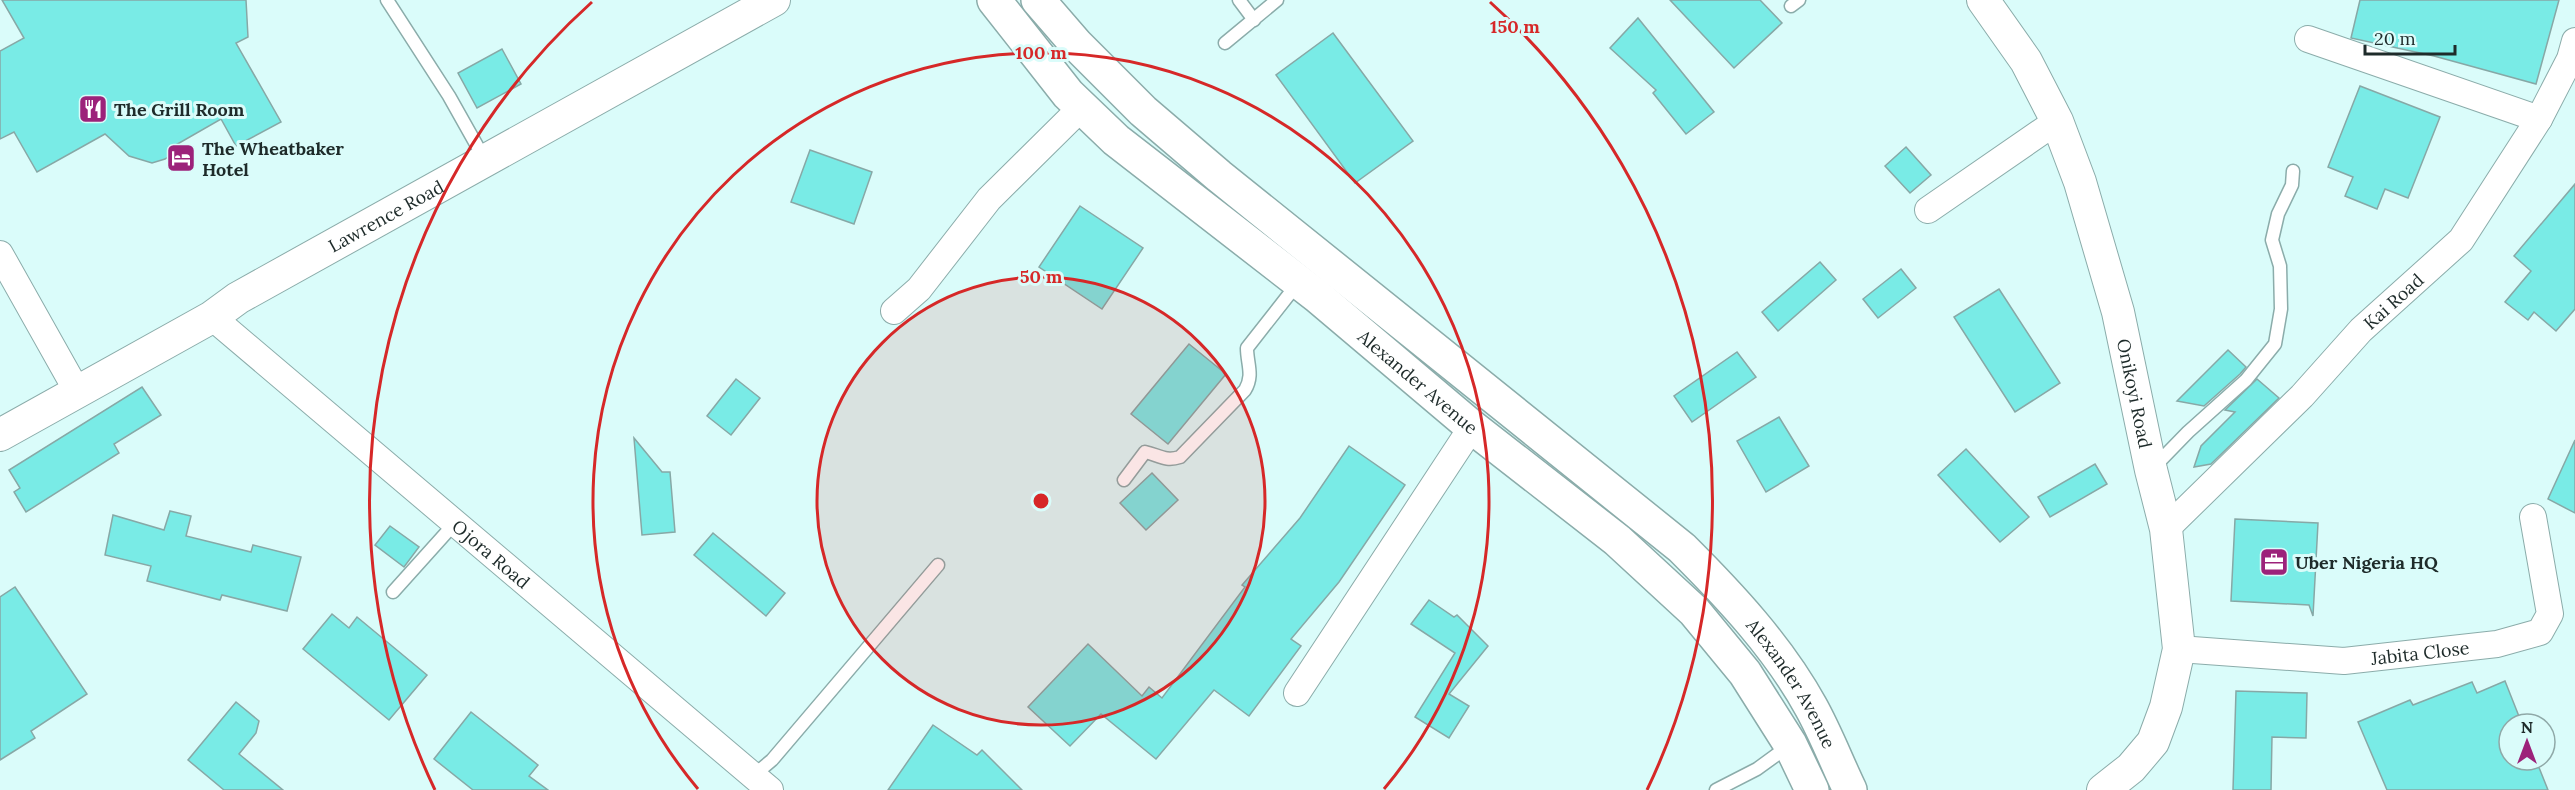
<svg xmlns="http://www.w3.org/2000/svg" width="2575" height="790" font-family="Lora,serif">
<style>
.building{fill:#79ebe6;stroke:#87a8a6;stroke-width:1.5}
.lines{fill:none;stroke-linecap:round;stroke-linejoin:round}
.service-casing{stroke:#8bacaa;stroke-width:15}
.minor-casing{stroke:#8bacaa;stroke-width:28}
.tertiary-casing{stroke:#8bacaa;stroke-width:34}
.primary-casing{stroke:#8bacaa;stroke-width:36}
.service{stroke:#fff;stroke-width:12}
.minor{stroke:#fff;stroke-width:26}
.tertiary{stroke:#fff;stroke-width:32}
.primary{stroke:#fff;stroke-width:33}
.ring{fill:none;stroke:#d62828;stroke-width:3}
.labels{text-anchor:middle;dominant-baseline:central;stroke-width:6;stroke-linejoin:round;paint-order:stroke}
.poi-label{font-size:18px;font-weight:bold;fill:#1e2b2a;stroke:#dafcfa;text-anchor:start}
.street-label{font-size:18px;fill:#1e2b2a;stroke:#dafcfa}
.centre{fill:#d62828;stroke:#dafcfa;stroke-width:3}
.ring-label{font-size:18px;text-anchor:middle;font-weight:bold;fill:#d62828;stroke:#dafcfa;stroke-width:6;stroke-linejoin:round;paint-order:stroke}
</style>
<rect width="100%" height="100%" fill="#dafcfa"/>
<g class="building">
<polygon points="2,0 246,0 248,37 236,43 281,122 236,146 221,119 174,146 178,150 165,159 152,163 129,156 105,134 37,172 14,132 0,139 0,51 24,38"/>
<polygon points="1670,0 1760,0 1782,23 1734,68"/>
<polygon points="2360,0 2559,0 2536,84 2434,56 2351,38"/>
<polygon points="1638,18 1714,112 1686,134 1653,93 1656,90 1610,48"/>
<polygon points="1333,33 1413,141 1355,183 1276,75"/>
<polygon points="502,49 521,84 477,108 458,73"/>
<polygon points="2360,86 2440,117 2408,198 2385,189 2377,209 2345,196 2353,177 2328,167"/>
<polygon points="1906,147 1931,175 1910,193 1885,166"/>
<polygon points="810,150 872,172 854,224 791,202"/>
<polygon points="2575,184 2575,309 2556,331 2534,312 2528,320 2505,302 2531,271 2514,256"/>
<polygon points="1080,206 1143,248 1102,309 1039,267"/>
<polygon points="1820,262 1836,280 1778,331 1762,312"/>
<polygon points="1901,269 1916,288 1878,318 1863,299"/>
<polygon points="1999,289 2060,383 2015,412 1954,317"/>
<polygon points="1189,344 1226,374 1168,444 1131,414"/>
<polygon points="2228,350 2246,367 2240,374 2204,406 2177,401"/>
<polygon points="1737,352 1756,377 1692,422 1674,396"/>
<polygon points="736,379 760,398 731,435 707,416"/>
<polygon points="2257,379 2279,398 2211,464 2194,467 2201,446 2235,412 2225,410"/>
<polygon points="142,387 161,415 114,444 119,453 26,512 14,492 20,488 9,470"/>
<polygon points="1779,417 1809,466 1766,492 1737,441"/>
<polygon points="634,438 662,472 670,472 675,532 642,535"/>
<polygon points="2575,440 2575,513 2548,499"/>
<polygon points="1349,446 1405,485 1339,582 1291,639 1301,646 1249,716 1214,690 1156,759 1101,714 1070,746 1028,707 1088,644 1142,696 1149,687 1162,698 1245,587 1242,585 1300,518"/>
<polygon points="1966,449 2029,517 2000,542 1938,475"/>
<polygon points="2095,464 2107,484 2050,517 2038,497"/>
<polygon points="1152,473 1178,500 1146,530 1120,503"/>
<polygon points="170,511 191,516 186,536 251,552 253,545 301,557 287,611 222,595 220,600 147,581 151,566 105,555 113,515 164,530"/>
<polygon points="2235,519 2318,523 2313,616 2309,605 2231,601"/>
<polygon points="390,526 419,547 404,567 375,545"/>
<polygon points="713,533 785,593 766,616 694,555"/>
<polygon points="15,587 87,694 31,731 35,738 0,760 0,597"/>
<polygon points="1429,600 1454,617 1457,615 1488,646 1449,694 1469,706 1449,738 1415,717 1455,653 1411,624"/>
<polygon points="332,614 349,628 357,617 427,675 389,720 303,649"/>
<polygon points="2505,681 2522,724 2509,724 2509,760 2536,760 2548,790 2387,790 2358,722 2410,700 2413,705 2472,682 2477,693"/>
<polygon points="2236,691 2307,693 2306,738 2272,737 2271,790 2233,790"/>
<polygon points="236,702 259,721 256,733 239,754 283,790 224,790 188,760"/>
<polygon points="471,712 538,765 529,776 548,790 473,790 434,759"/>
<polygon points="933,725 977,755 982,750 1022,790 888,790"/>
</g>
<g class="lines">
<g class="service-casing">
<g id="service">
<polyline points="387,0 449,96 485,160"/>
<polyline points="1239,0 1254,20"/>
<polyline points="1791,6 1799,0"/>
<polyline points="1225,43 1277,0"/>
<polyline points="2154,467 2188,432 2246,380 2275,344 2281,309 2280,266 2272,240 2278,214 2292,185 2293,171"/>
<path d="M1124,480L1145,452C1159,455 1165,462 1180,457L1245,390C1254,375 1247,364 1247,348L1298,283"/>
<polyline points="393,592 455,523"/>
<polyline points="753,776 772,760 938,565"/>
<polyline points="1716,790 1757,769 1790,745"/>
</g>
</g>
<g class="minor-casing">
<g id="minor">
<polyline points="2308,39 2539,119"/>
<polyline points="1928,210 2057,121"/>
<polyline points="0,254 77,391"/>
<polyline points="894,311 919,289 989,199 1082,107"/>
<path id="s1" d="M212,317L770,790"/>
<path id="s2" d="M2166,529L2302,396L2361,330L2461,240L2539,119L2570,59L2575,41"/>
<path id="s3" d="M2179,649L2344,661L2497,644L2540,632L2550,614L2533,517"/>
<polyline points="1297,693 1472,427"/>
</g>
</g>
<g class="tertiary-casing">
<g id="tertiary">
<path id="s4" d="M1983,0L2026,61L2057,121L2080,182L2118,312L2151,470L2166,529L2179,649L2166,707L2153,742L2131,768L2103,790"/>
<path id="s5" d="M0,435L212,317L238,298L774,0"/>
</g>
</g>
<g class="primary-casing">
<g id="primary">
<path id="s6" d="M994,0L1068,94L1116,140L1317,296L1472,427L1617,540L1694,611L1745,673L1790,744L1812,790"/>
<path id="s7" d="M1038,0L1077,45L1143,111L1219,176L1682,548C1730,596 1778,647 1811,707C1826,734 1837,763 1850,790"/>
</g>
</g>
<use href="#service" class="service"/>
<use href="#minor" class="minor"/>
<use href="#tertiary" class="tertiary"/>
<use href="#primary" class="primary"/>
</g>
<circle cx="1041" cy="501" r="224" fill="#d62828" fill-opacity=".12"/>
<g class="ring">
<circle cx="1041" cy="501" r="224"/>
<path d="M698 789A448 448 0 1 1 1384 789"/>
<path d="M435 790A671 671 0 0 1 592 2M1490 2A671 671 0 0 1 1647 790"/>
</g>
<defs>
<g id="restaurant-square" transform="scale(1.5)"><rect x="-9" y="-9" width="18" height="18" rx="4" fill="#9c227a" stroke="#dafcfa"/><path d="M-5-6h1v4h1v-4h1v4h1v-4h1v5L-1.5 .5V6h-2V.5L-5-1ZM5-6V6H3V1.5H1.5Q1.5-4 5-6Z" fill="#fff"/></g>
<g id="hotel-square" transform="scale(1.5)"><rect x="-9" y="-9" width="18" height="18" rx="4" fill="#9c227a" stroke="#dafcfa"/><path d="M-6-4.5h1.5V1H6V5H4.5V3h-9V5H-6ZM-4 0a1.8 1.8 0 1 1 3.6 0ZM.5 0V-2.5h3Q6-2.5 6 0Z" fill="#fff"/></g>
<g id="office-square" transform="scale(1.5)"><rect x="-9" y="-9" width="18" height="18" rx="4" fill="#9c227a" stroke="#dafcfa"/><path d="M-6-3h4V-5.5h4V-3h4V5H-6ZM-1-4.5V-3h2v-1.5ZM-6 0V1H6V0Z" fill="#fff"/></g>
</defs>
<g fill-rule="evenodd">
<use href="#restaurant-square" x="93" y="109"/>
<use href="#hotel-square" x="181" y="158"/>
<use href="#office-square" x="2274" y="562"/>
</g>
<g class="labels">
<g class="poi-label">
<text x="114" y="109">The Grill Room</text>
<text x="202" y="148">The Wheatbaker<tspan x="202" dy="21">Hotel</tspan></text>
<text x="2295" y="562">Uber Nigeria HQ</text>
</g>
<g class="street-label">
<text stroke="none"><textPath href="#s5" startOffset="444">Lawrence Road</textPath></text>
<text stroke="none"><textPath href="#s2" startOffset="322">Kai Road</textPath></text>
<text stroke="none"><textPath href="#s6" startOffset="573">Alexander Avenue</textPath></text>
<text stroke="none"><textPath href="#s4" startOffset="426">Onikoyi Road</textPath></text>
<text stroke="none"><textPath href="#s1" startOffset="366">Ojora Road</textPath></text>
<text stroke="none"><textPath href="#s3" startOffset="242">Jabita Close</textPath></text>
<text stroke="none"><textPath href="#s7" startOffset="1022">Alexander Avenue</textPath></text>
</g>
</g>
<circle cx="1041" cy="501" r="9" class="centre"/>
<g class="ring-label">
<text x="1515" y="33">150 m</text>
<text x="1041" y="59">100 m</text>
<text x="1041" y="283">50 m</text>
</g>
<g transform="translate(2527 742)"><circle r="28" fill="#dafcfa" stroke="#8fa8a7" stroke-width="1.5"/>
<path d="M0-4.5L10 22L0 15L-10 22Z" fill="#9c227a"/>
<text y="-9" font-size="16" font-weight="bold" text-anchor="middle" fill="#1e2b2a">N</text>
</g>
<path d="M2365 45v9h90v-9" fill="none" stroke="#1e2b2a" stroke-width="3"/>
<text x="2374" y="45" font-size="18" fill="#1e2b2a" stroke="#dafcfa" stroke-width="4.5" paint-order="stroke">20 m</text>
</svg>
